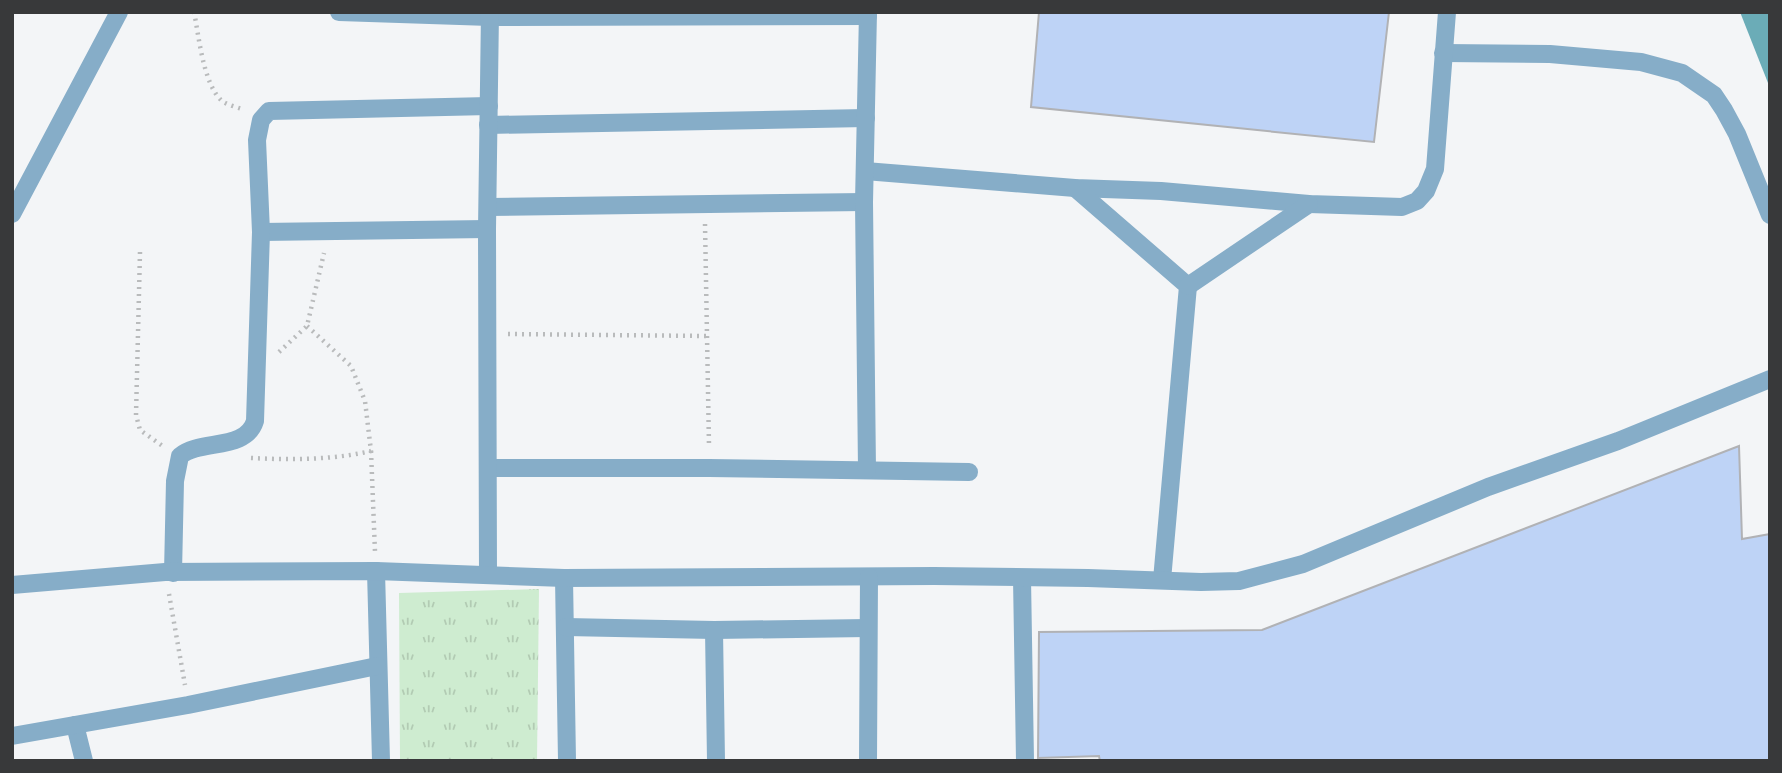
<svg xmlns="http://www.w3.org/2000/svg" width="1782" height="773" font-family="Signika,sans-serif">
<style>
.park{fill:url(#park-tufts)}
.water{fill:#6bacb7}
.building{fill:#bed3f6;stroke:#b1b2b5;stroke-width:2}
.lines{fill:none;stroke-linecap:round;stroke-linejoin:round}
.path{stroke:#b9bbbc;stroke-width:4.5;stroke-dasharray:2 5;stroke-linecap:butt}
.minor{stroke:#86adc8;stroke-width:18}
</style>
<defs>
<pattern id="park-tufts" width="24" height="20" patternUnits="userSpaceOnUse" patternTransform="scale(1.75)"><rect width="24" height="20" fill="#ceecd0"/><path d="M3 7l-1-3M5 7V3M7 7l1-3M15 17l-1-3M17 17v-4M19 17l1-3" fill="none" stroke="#b2cbb3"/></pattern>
</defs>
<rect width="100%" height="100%" fill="#f3f5f7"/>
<polygon class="park" points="539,589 537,761 400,761 399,593"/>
<polygon class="water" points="1740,12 1770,12 1770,88"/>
<g class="building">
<polygon points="1039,12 1389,12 1374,142 1031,107"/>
<polygon points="1739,446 1742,539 1770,534 1770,761 1100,761 1099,756 1038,758 1039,632 1262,630"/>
</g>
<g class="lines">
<g class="path">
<path d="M194,12C199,36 203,84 222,101C228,105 236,107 242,109"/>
<polyline points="705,224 709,446"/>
<polyline points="140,252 136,415 140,430 164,447"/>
<polyline points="508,334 707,336"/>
<polyline points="279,352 307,326 324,253"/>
<polyline points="371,451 375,552"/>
<path d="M251,458C291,460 332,460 371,451L365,401L351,366L307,326"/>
<polyline points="169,594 185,685"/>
</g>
<g class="minor">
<polyline points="339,12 490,17 868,16"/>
<polyline points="1443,53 1550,54 1641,62 1682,73 1714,95 1724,110 1737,134 1770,215"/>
<polyline points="488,125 866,118"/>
<polyline points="865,171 1075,188 1161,191 1309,204 1402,207 1417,201 1426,191 1435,169 1447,12"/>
<polyline points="1075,188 1188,286 1162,580"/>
<polyline points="488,207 864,202"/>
<polyline points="12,214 119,12"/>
<polyline points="261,232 487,229"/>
<polyline points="1188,286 1309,204"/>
<polyline points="490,468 709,468 969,472"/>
<polyline points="867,470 864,202 868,12"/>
<polyline points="376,571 381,761"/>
<path d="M173,573L175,481L180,456C200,439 246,451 255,421L261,232L257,140L261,120L269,111L489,106"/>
<polyline points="488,575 487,229 490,12"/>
<polyline points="564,578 567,761"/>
<polyline points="1022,578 1025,761"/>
<polyline points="12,585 165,572 376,571 564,578 934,576 1088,578 1201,582 1239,581 1303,564 1488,487 1618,441 1770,379"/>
<polyline points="566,627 714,630 868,628"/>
<polyline points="714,630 716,761"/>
<polyline points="75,725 84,761"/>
<polyline points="12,736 188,705 377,666"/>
<polyline points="868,761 869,577"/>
</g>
</g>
<rect width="1782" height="773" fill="none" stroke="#38393a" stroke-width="28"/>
</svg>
